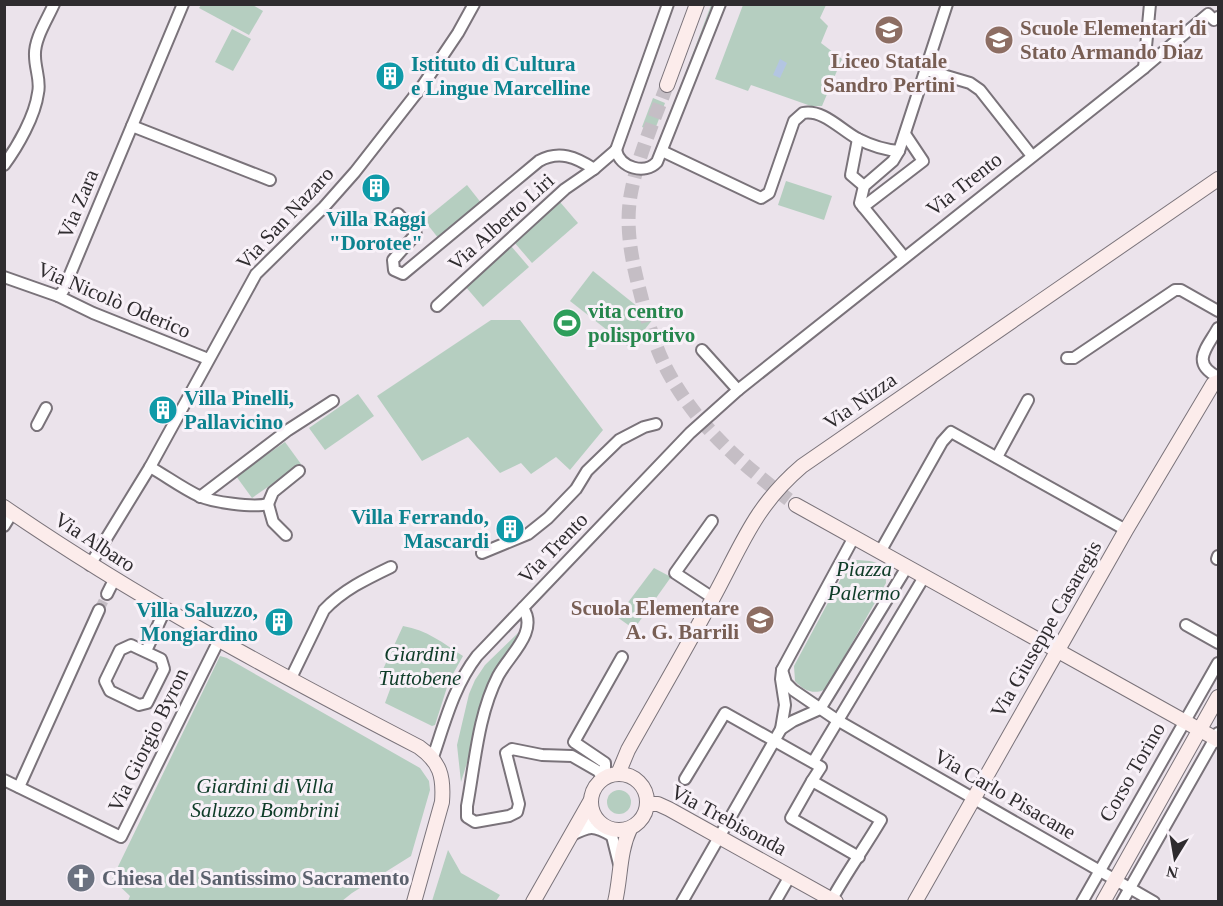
<svg xmlns="http://www.w3.org/2000/svg" width="1223" height="906" font-family="Georgia,serif">
<style>
.green{fill:#b5cec0}
.water{fill:#b3c5e2}
.lines{fill:none;stroke-linecap:round;stroke-linejoin:round}
.street-tunnel{stroke:#c5bec5;stroke-width:10;stroke-dasharray:10 5;stroke-linecap:butt}
.secondary-tunnel{stroke:#c5bec5;stroke-width:14;stroke-dasharray:14 7;stroke-linecap:butt}
.street-casing{stroke:#7a737a;stroke-width:14}
.secondary-casing{stroke:#7a737a;stroke-width:16}
.street{stroke:#fff;stroke-width:10}
.secondary{stroke:#fceceb;stroke-width:14}
.labels{text-anchor:middle;dominant-baseline:central;stroke-width:6;stroke-linejoin:round;paint-order:stroke}
.education-label{font-size:21px;font-weight:bold;fill:#785e54;stroke:#f8f1f8;text-anchor:start}
.culture-label{font-size:21px;font-weight:bold;fill:#0d838f;stroke:#f8f1f8;text-anchor:start}
.street-label{font-size:21px;fill:#2f2c2f;stroke:#f8f1f8}
.leisure-label{font-size:21px;font-weight:bold;fill:#27864d;stroke:#f8f1f8;text-anchor:start}
.park-label{font-size:21px;font-style:italic;fill:#0e3c28;stroke:#f8f1f8}
.worship-label{font-size:21px;font-weight:bold;fill:#5b616d;stroke:#f8f1f8;text-anchor:start}
</style>
<rect width="100%" height="100%" fill="#ebe3eb"/>
<g class="green">
<polygon points="251,4 263,11 249,35 199,8 201,5"/>
<polygon points="711,5 713,5 679,97 677,96"/>
<polygon points="743,5 826,5 820,18 828,26 821,43 842,59 822,106 811,106 751,85 748,91 715,79"/>
<polygon points="232,29 251,39 233,71 215,62"/>
<polygon points="653,98 665,103 654,132 642,127"/>
<polygon points="786,181 832,196 824,220 778,205"/>
<polygon points="467,185 482,204 439,239 424,220"/>
<polygon points="560,202 578,223 532,263 514,242"/>
<polygon points="511,246 529,267 483,307 465,286"/>
<polygon points="593,271 653,319 630,348 570,301"/>
<polygon points="491,320 520,320 603,430 570,470 556,457 531,474 521,463 500,473 468,437 422,461 377,396"/>
<polygon points="358,394 374,416 325,450 309,428"/>
<polygon points="285,442 301,464 252,498 236,476"/>
<path d="M857,560C876,561 886,562 886,583L826,689C814,695 804,691 795,681L794,666L846,569L851,563Z"/>
<polygon points="654,568 671,577 634,629 617,617"/>
<path d="M403,626C427,630 443,643 463,656L449,681L435,725L432,726L385,703L392,684L379,678Z"/>
<polygon points="518,633 521,635 495,673 461,782 457,745 469,694 475,680 485,665"/>
<polygon points="220,656 227,658 420,768 429,781 430,790 411,856 352,893 342,901 128,901 130,896 112,879"/>
<circle cx="619" cy="802" r="12"/>
<polygon points="448,850 461,873 500,895 496,901 432,901"/>
</g>
<polygon class="water" points="780,59 787,63 780,78 773,75"/>
<g class="lines">
<polyline class="street-tunnel" points="99,610 107,594"/>
<path class="secondary-tunnel" d="M667,85C654,120 638,156 631,193C625,225 631,257 639,288C646,316 654,345 667,370C697,427 746,468 796,505"/>
<g class="street-casing">
<g id="street">
<polyline points="1144,68 1150,4"/>
<polyline points="926,70 970,83 980,90 1032,156"/>
<polyline points="132,126 270,180"/>
<polyline points="858,139 851,175 864,186"/>
<path d="M616,150C620,168 645,175 657,162L720,4"/>
<polyline points="616,150 668,4"/>
<path d="M662,151L761,198L769,193L794,121L803,113C823,109 841,130 858,139C870,145 885,150 899,151"/>
<path d="M4,165C18,146 35,116 38,93C41,81 35,69 35,56C34,39 47,20 54,4"/>
<polyline points="863,207 923,161 905,134"/>
<path d="M398,214L416,234L393,260L394,270L403,274L539,161C559,150 576,157 594,169L616,150"/>
<polyline points="904,257 860,203 864,186 893,161 899,151 947,4"/>
<polyline points="4,277 58,296 93,313 208,359"/>
<polyline points="58,296 63,291 183,4"/>
<polyline points="437,306 565,189 594,169"/>
<path d="M1218,328C1207,348 1190,363 1218,377"/>
<polyline points="702,350 738,390"/>
<polyline points="1067,358 1074,358 1175,290 1181,290 1218,311"/>
<polyline points="37,425 46,408"/>
<polyline points="997,457 1028,400"/>
<path d="M150,467C166,476 182,488 199,496C212,502 253,508 268,504L273,492L299,471"/>
<polyline points="200,497 288,430 333,401"/>
<polyline points="268,504 273,522 286,535"/>
<polyline points="712,521 675,573 713,598"/>
<polyline points="4,526 12,513"/>
<polyline points="880,552 942,442 951,432 1126,530"/>
<polyline points="482,553 528,534 548,518 576,489 587,471 619,440 644,427 656,424"/>
<polyline points="1217,559 1218,556"/>
<polyline points="90,565 150,467 256,274 324,207 355,172 423,85 458,33 474,4"/>
<polyline points="107,594 114,580"/>
<path d="M523,608C539,632 509,655 498,676C478,715 475,763 467,806V817L475,822L509,816L517,812L519,804L506,753L512,749L542,755L572,756L598,771L603,778"/>
<polyline points="1186,625 1218,643"/>
<polygon points="131,645 161,659 164,669 147,703 139,705 110,691 105,681 120,650"/>
<polyline points="146,651 165,610"/>
<polyline points="782,670 786,683 793,690 837,720 1154,902"/>
<path d="M291,678L324,610C343,590 366,579 391,567"/>
<polyline points="781,729 785,705 781,679 782,670 854,537"/>
<path d="M433,757C445,722 454,686 477,656L690,433L738,390L1144,68L1208,14L1214,20L1218,17"/>
<polyline points="813,762 924,577"/>
<polyline points="605,777 605,763 574,742 622,657"/>
<path d="M685,779L725,713L821,767L812,781L881,820C865,847 847,872 832,899"/>
<polyline points="4,780 121,837 219,640"/>
<polyline points="812,781 791,818 859,857"/>
<polyline points="19,787 99,610"/>
<polyline points="576,826 593,817 597,819"/>
<polyline points="609,830 612,836 619,864"/>
<path d="M570,836C590,826 593,825 612,836"/>
<polyline points="682,902 781,729 793,721 820,709 907,567"/>
<polyline points="775,902 790,876"/>
<polyline points="1082,902 1218,663"/>
<polyline points="1122,902 1218,733"/>
</g>
</g>
<g class="secondary-casing">
<g id="secondary">
<polyline points="667,85 697,4"/>
<polyline points="796,505 1218,740"/>
<path d="M4,507C136,598 278,674 419,747C440,762 444,776 442,802L414,902"/>
<path d="M618,774L628,750C656,700 686,649 713,598C742,545 754,507 802,466L1218,179"/>
<circle cx="619" cy="802" r="28"/>
<polyline points="647,804 658,804 669,809 836,902"/>
<polyline points="533,902 591,800"/>
<path d="M615,902C621,877 619,852 630,829"/>
<polyline points="915,902 1126,530 1213,384 1218,382"/>
<polyline points="1103,902 1218,697"/>
</g>
</g>
<use href="#street" class="street"/>
<use href="#secondary" class="secondary"/>
</g>
<defs>
<g id="school-disc" transform="scale(1.5)"><circle r="9.5" fill="#8d6e63" stroke="#f8f1f8"/><path d="M0-5L7-2L0 1L-7-2ZM-4 1L0 2.5L4 1V4Q0 6-4 4Z" fill="#fff"/></g>
<g id="building-disc" transform="scale(1.5)"><circle r="9.5" fill="#0f9aa8" stroke="#f8f1f8"/><path d="M-4-6H4V6H1V3H-1V6H-4ZM-2.5-4.3h1.7v1.8h-1.7ZM.8-4.3h1.7v1.8H.8ZM-2.5-1h1.7V.8h-1.7ZM.8-1h1.7V.8H.8Z" fill="#fff"/></g>
<g id="stadium-disc" transform="scale(1.5)"><circle r="9.5" fill="#2e9e5b" stroke="#f8f1f8"/><path d="M0-5a6.5 5 0 1 0 0 10a6.5 5 0 1 0 0-10ZM-3.5-1.8h7v3.6h-7Z" fill="#fff"/></g>
<g id="church-disc" transform="scale(1.5)"><circle r="9.5" fill="#6b7280" stroke="#f8f1f8"/><path d="M-1.2-6h2.4v3.5h3.3v2.4h-3.3V6h-2.4V-.1h-3.3v-2.4h3.3Z" fill="#fff"/></g>
</defs>
<g fill-rule="evenodd">
<use href="#school-disc" x="889" y="30"/>
<use href="#school-disc" x="999" y="40"/>
<use href="#building-disc" x="390" y="76"/>
<use href="#building-disc" x="376" y="188"/>
<use href="#stadium-disc" x="567" y="323"/>
<use href="#building-disc" x="163" y="410"/>
<use href="#building-disc" x="510" y="529"/>
<use href="#school-disc" x="760" y="620"/>
<use href="#building-disc" x="279" y="622"/>
<use href="#church-disc" x="81" y="878"/>
</g>
<g class="labels">
<g class="education-label">
<text x="1020" y="28">Scuole Elementari di<tspan x="1020" dy="24">Stato Armando Diaz</tspan></text>
<text x="889" y="61" text-anchor="middle">Liceo Statale<tspan x="889" dy="24">Sandro Pertini</tspan></text>
<text x="739" y="608" text-anchor="end">Scuola Elementare<tspan x="739" dy="24">A. G. Barrili</tspan></text>
</g>
<g class="culture-label">
<text x="411" y="64">Istituto di Cultura<tspan x="411" dy="24">e Lingue Marcelline</tspan></text>
<text x="376" y="219" text-anchor="middle">Villa Raggi<tspan x="376" dy="24">"Dorotee"</tspan></text>
<text x="184" y="398">Villa Pinelli,<tspan x="184" dy="24">Pallavicino</tspan></text>
<text x="489" y="517" text-anchor="end">Villa Ferrando,<tspan x="489" dy="24">Mascardi</tspan></text>
<text x="258" y="610" text-anchor="end">Villa Saluzzo,<tspan x="258" dy="24">Mongiardino</tspan></text>
</g>
<g class="street-label">
<text transform="translate(964 184) rotate(-38)">Via Trento</text>
<text transform="translate(78 204) rotate(-67)">Via Zara</text>
<text transform="translate(285 218) rotate(-47)">Via San Nazaro</text>
<text transform="translate(501 222) rotate(-42)">Via Alberto Liri</text>
<text transform="translate(114 300) rotate(23)">Via Nicolò Oderico</text>
<text transform="translate(860 401) rotate(-35)">Via Nizza</text>
<text transform="translate(95 542) rotate(33)">Via Albaro</text>
<text transform="translate(553 548) rotate(-46)">Via Trento</text>
<text transform="translate(1046 629) rotate(-60)">Via Giuseppe Casaregis</text>
<text transform="translate(148 740) rotate(-64)">Via Giorgio Byron</text>
<text transform="translate(1132 772) rotate(-60)">Corso Torino</text>
<text transform="translate(1005 794) rotate(30)">Via Carlo Pisacane</text>
<text transform="translate(729 820) rotate(28)">Via Trebisonda</text>
</g>
<g class="leisure-label">
<text x="588" y="311">vita centro<tspan x="588" dy="24">polisportivo</tspan></text>
</g>
<g class="park-label">
<text x="864" y="569">Piazza<tspan x="864" dy="24">Palermo</tspan></text>
<text x="420" y="654">Giardini<tspan x="420" dy="24">Tuttobene</tspan></text>
<text x="265" y="786">Giardini di Villa<tspan x="265" dy="24">Saluzzo Bombrini</tspan></text>
</g>
<g class="worship-label">
<text x="102" y="878">Chiesa del Santissimo Sacramento</text>
</g>
</g>
<rect width="1223" height="906" fill="none" stroke="#2f2c2f" stroke-width="12"/>
<g transform="translate(1175 858) rotate(191)" stroke="#f8f1f8" stroke-width="4.5" paint-order="stroke">
<path d="M0-4.5L10 22L0 15L-10 22Z" fill="#2f2c2f"/>
<text y="-9" font-size="16" font-weight="bold" text-anchor="middle" fill="#2f2c2f">N</text>
</g>
</svg>
